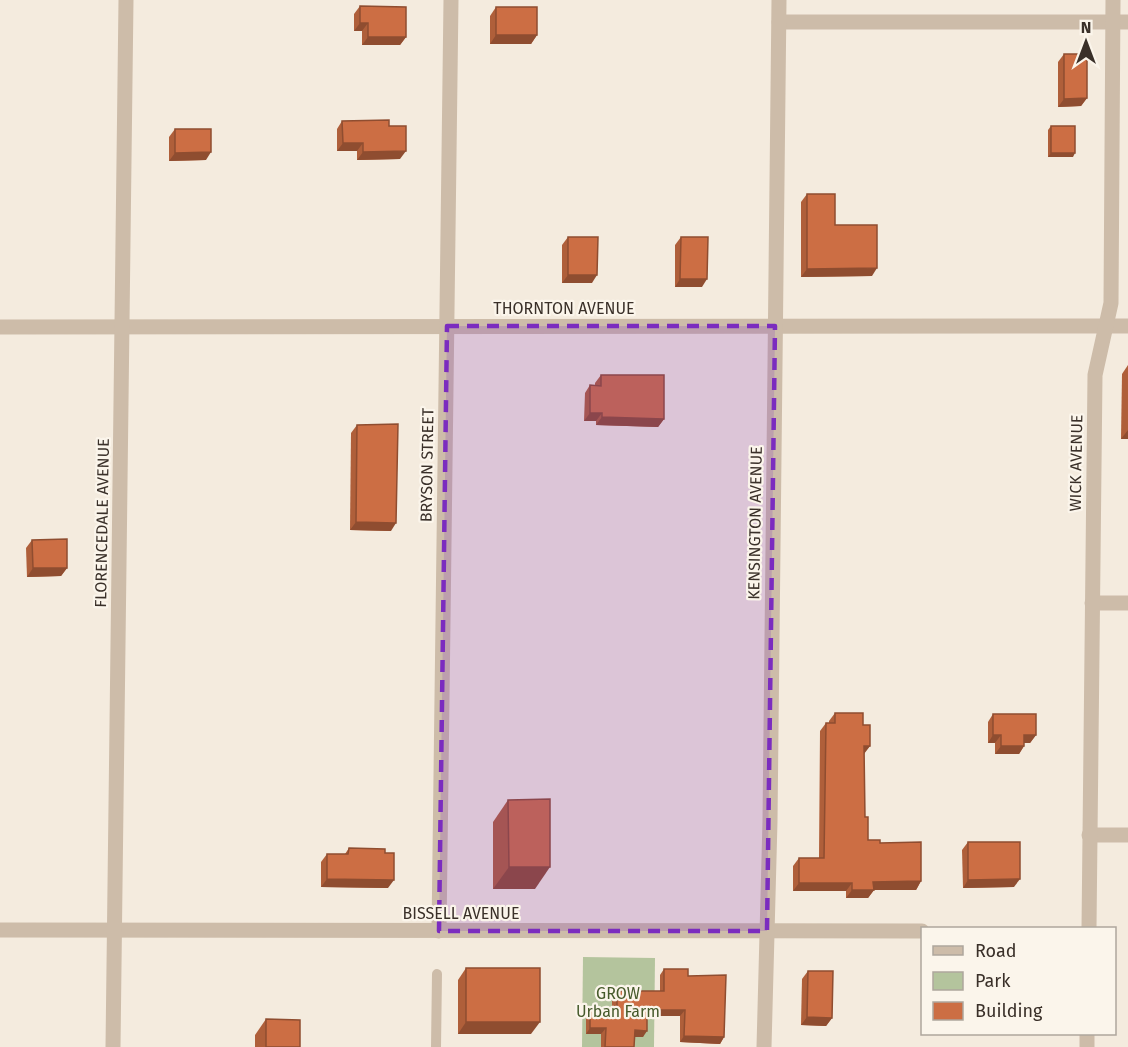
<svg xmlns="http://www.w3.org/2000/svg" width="1128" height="1047" font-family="'Fira Sans',sans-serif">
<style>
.green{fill:#b4c49d}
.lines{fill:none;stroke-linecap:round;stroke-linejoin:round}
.lane{stroke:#cdbca9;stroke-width:10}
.street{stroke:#cdbca9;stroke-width:15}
.wall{fill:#af5f3a}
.shaded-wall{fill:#8f4d30}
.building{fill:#cc6e44;stroke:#8f4d30;stroke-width:1.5}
.marked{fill:#7b2cbf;fill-opacity:0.2;stroke:#7b2cbf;stroke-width:4.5;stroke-dasharray:12 8;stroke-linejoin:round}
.labels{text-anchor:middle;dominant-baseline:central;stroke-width:4.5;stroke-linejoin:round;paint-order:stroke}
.street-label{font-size:16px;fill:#3a3029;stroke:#fbf5eb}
.park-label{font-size:16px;fill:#465a2b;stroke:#fbf5eb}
</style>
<rect width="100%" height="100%" fill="#f4ebde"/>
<polygon class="green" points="583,957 655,958 654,1047 582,1047"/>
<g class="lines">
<polyline class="lane" points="436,1047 437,974"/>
<g class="street">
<polyline points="779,22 1128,22"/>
<polyline points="0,327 1128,326"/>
<polyline points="1092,603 1128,603"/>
<polyline points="1089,835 1128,835"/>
<polyline points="1089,928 1095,375 1111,303 1113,0"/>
<polyline points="0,930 922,931"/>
<polyline points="439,931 451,0"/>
<polyline points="113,1047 126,0"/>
<polyline points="764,1047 770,821 779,0"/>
<polyline points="1087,1047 1087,1034"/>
</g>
</g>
<g class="wall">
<polygon points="360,6 406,37 400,45 362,45 362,31 354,31 354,14"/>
<polygon points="496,7 537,35 531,44 490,44 490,16"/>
<polygon points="1064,54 1087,98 1081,106 1058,107 1058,62"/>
<polygon points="342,121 389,126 400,159 357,160 357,151 337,151 337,129"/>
<polygon points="1051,126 1073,157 1048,157 1048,130"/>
<polygon points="175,129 206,160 169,161 169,137"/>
<polygon points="807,194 835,225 872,276 801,277 801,202"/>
<polygon points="568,237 592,283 562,283 562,245"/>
<polygon points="681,237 702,287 675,287 675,245"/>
<polygon points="1128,365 1128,439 1121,439 1122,374"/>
<polygon points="601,375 664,419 658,427 596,425 596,421 584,421 585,393 590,385 595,386 595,383"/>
<polygon points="357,425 391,531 350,530 351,433"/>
<polygon points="32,540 67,568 61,576 27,577 26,548"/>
<polygon points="835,713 863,725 870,746 864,753 865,817 868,840 880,843 921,881 916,890 874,890 868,898 846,898 846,891 793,891 793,866 799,858 819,858 820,731 826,723 829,723 829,721"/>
<polygon points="993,714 1036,735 1030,743 1024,743 1024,746 1019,754 995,754 995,743 988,743 988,722"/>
<polygon points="508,800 535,889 493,889 493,822"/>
<polygon points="968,842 1014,887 963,888 962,850"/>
<polygon points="349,848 385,853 388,888 321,887 321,862 327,854 345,854"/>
<polygon points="466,968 531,1034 458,1034 458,980"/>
<polygon points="664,969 688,976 724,1037 720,1044 680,1042 680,1016 647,1016 643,1037 634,1037 634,1047 601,1047 601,1034 586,1034 586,1015 590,1009 612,1009 612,997 617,991 660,991 660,975"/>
<polygon points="808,971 832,1018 826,1026 801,1025 802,979"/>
<polygon points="266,1019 300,1047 255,1047 255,1035"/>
</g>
<g class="shaded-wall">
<polygon points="360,23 368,23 362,31 354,31"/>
<polygon points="496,35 537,35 531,44 490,44"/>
<polygon points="368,37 406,37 400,45 362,45"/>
<polygon points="1087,98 1081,106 1058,107 1064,99"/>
<polygon points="343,143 363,143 357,151 337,151"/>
<polygon points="406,151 400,159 357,160 363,152"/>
<polygon points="211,152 206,160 169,161 175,153"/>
<polygon points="1051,153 1075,153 1073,157 1048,157"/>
<polygon points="877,268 872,276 801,277 807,269"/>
<polygon points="568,275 597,275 592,283 562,283"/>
<polygon points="680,279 707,279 702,287 675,287"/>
<polygon points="590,413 602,413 596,421 584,421"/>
<polygon points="602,417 664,419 658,427 596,425"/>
<polygon points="1128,430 1128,439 1121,439"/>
<polygon points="356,522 396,523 391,531 350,530"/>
<polygon points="33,568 67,568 61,576 27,577"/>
<polygon points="993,735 1001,735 995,743 988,743"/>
<polygon points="1024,735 1036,735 1030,743 1019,743"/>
<polygon points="864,746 870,746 864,754"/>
<polygon points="1001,746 1024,746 1019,754 995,754"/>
<polygon points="509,867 550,867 535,889 493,889"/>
<polygon points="327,879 394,880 388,888 321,887"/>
<polygon points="1020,879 1014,887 963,888 968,880"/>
<polygon points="921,881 916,890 868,890 873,882"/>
<polygon points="799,883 852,883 846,891 793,891"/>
<polygon points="852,890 874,890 868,898 846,898"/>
<polygon points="647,1010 685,1010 680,1016 643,1016"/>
<polygon points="807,1017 832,1018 826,1026 801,1025"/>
<polygon points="466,1022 540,1022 531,1034 458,1034"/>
<polygon points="590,1028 606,1028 601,1034 586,1034"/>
<polygon points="635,1030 647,1031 643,1037 630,1037"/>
<polygon points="684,1036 724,1037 720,1044 680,1042"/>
</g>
<g class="building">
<polygon points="360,6 406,7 406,37 368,37 368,23 360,23"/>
<rect x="496" y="7" width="41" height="28"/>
<polygon points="1064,54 1087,54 1087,98 1064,99"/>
<polygon points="389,120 389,126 406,126 406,151 363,152 363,143 343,143 342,121"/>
<rect x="1051" y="126" width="24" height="27"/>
<polygon points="175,129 211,129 211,152 175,153"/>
<polygon points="807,194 835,194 835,225 877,225 877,268 807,269"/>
<polygon points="568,237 598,237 597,275 568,275"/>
<polygon points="681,237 708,237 707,279 680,279"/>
<polygon points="601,375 664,375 664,419 602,417 602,413 590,413 590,385 601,386"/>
<polygon points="398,424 396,523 356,522 357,425"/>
<polygon points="67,539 67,568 33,568 32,540"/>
<polygon points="835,713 863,713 863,725 870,725 870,746 864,746 865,817 868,817 868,840 880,840 880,843 921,842 921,881 873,882 874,890 852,890 852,883 799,883 799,858 824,858 826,723 835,723"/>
<polygon points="993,714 1036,714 1036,735 1024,735 1024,746 1001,746 1001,735 993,735"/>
<polygon points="550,799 550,867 509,867 508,800"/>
<polygon points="968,842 1020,842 1020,879 968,880"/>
<polygon points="349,848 385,849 385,853 394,853 394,880 327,879 327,854 348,854"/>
<rect x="466" y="968" width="74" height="54"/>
<polygon points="664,969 688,969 688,976 726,975 724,1037 684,1036 685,1010 647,1010 647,1031 635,1030 634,1047 605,1047 606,1028 590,1028 590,1009 617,1009 617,991 664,991"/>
<polygon points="808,971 833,971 832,1018 807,1017"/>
<polygon points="266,1019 300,1020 300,1047 266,1047"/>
</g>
<path class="marked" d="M447,326H775L767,931H439Z"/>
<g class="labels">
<g class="street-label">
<text x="564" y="308">THORNTON AVENUE</text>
<text transform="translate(1076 463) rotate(-89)">WICK AVENUE</text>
<text transform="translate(427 465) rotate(-89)">BRYSON STREET</text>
<text transform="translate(102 523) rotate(-89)">FLORENCEDALE AVENUE</text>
<text transform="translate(755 523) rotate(-89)">KENSINGTON AVENUE</text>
<text x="461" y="913">BISSELL AVENUE</text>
</g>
<g class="park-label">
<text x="618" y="993">GROW<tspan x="618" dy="18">Urban Farm</tspan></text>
</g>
</g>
<rect x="921" y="927" width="195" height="108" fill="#fbf5eb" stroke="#aea69d" stroke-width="1.5"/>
<rect x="933" y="946" width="30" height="9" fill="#cdbca9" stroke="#aea69d" stroke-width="1.5"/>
<text x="975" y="957" font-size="18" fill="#3a3029">Road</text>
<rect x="933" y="972" width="30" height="18" fill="#b4c49d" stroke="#aea69d" stroke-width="1.5"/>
<text x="975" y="987" font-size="18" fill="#3a3029">Park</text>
<rect x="933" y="1002" width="30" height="18" fill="#cc6e44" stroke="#aea69d" stroke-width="1.5"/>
<text x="975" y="1017" font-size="18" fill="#3a3029">Building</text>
<g transform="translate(1086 42)" stroke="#fbf5eb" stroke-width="4.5" paint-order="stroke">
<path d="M0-4.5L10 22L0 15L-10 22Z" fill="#3a3029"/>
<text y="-9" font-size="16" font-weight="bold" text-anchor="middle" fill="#3a3029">N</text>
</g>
</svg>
